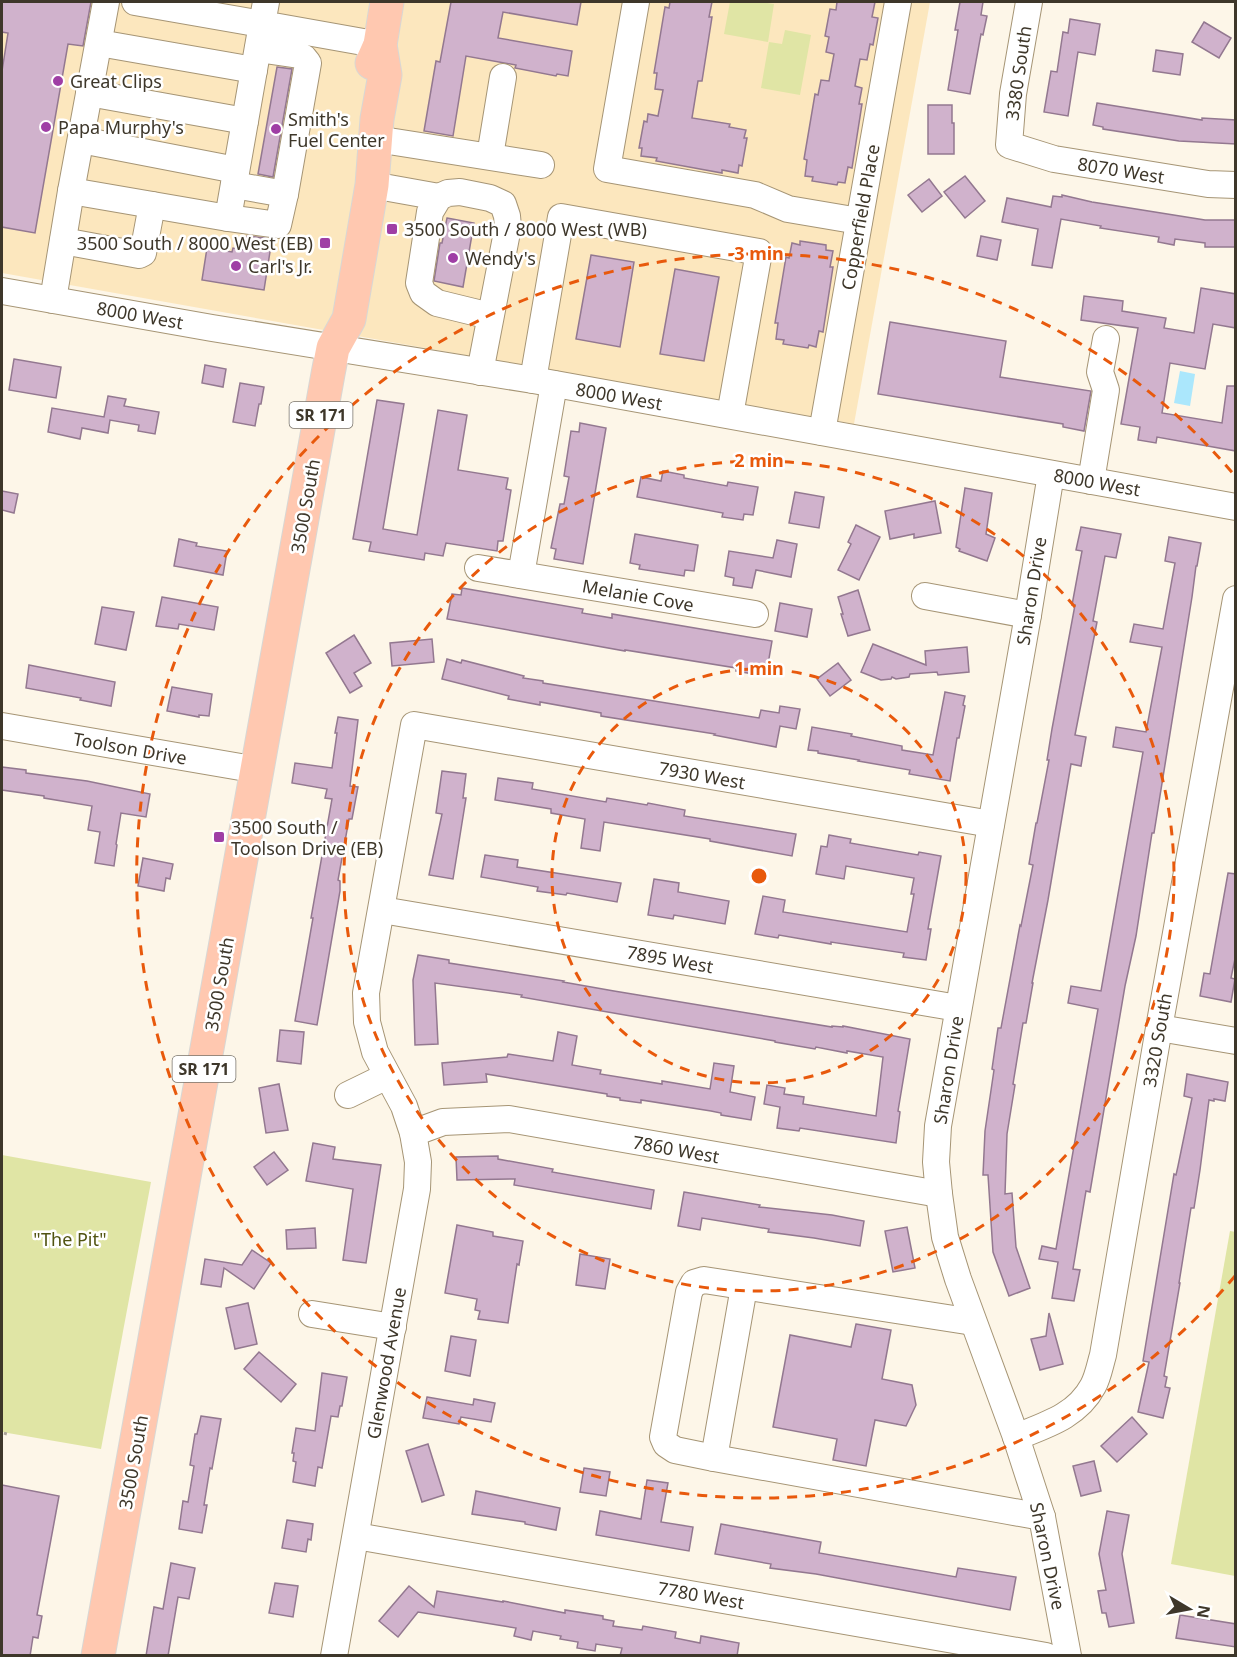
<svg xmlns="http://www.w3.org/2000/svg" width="1237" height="1657" font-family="'Noto Sans',sans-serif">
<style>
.built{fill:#fce7be}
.green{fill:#e0e5a5}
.water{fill:#abe7fc}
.building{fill:#d0b2cc;stroke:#937890;stroke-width:1.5}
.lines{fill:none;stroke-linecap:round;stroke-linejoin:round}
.minor-casing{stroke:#a69575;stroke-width:28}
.major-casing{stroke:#d8d7d4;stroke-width:35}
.path{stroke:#a9a295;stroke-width:3;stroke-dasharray:3 4.5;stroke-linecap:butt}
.minor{stroke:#fff;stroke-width:26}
.major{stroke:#ffc8b0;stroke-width:33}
.ring{fill:none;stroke:#e8590c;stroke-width:3;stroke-dasharray:10 8}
.poi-dot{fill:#9f3ea5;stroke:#fff;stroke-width:2}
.labels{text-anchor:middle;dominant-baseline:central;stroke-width:5;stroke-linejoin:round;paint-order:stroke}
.shield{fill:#fff;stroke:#78736a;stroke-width:1.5}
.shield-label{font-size:16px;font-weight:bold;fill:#3e372a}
.street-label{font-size:18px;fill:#3e372a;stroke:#fff}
.poi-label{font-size:18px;fill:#3e372a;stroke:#fff;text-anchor:start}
.park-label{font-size:18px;fill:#515412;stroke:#fff}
.centre{fill:#e8590c;stroke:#fff;stroke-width:3}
.ring-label{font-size:18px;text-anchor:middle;font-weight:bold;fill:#e8590c;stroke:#fff;stroke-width:5;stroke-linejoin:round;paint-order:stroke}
</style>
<rect width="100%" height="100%" fill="#fdf6e8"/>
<polygon class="built" points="2,2 930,2 854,424 2,273"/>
<g class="green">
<polygon points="730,2 760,2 774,4 768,42 724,34"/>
<polygon points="785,30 811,35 800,95 761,88 769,42 782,44"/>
<polygon points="2,1155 151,1182 101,1449 2,1432"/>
<polygon points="1230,1231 1236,1232 1235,1576 1171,1564"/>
</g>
<polygon class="water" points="1180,371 1195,374 1190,406 1174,403"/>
<g class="building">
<polygon points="2,2 91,2 83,46 68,44 35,233 2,227 2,71 8,33 2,32"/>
<polygon points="451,2 581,2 577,25 503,12 498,38 572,51 568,76 557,74 556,76 515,68 516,65 466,56 453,136 424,131 436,61 440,62"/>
<polygon points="670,2 712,2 709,17 712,17 702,81 698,81 692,118 730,124 729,127 746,130 744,138 747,138 742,166 739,165 738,173 722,170 722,173 656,161 657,158 641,156 642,148 639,148 644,121 647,122 648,114 658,116 663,90 655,89 657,73 654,73 665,7 669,8"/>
<polygon points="837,2 875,2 872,17 878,18 873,45 870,44 867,60 860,59 855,86 862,88 859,104 862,104 852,168 848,167 845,183 838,182 837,185 812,181 813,177 805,176 807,160 804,159 815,94 818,95 821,80 829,81 834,54 826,52 829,37 825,36 830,9 836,10"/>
<polygon points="960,2 983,2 981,15 987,16 983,35 981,34 970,94 948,90 958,30 955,30"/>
<polygon points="1070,19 1100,24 1095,55 1078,52 1068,116 1044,112 1051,71 1057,72 1063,32 1068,33"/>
<polygon points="1204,22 1231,38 1219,58 1192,42"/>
<polygon points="1156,50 1183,54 1180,75 1153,71"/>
<polygon points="277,67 292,69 273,177 258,174"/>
<polygon points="1097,103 1202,120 1202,118 1236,120 1236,144 1179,141 1103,129 1103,127 1093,125"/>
<polygon points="928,105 952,105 952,123 954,123 954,154 928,154"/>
<polygon points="965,176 985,201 965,218 944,192"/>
<polygon points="929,179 942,196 922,212 908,195"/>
<polygon points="1062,195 1092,202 1205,220 1236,220 1236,247 1205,247 1205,243 1175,239 1174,245 1158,242 1159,237 1100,228 1101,226 1061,219 1052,268 1032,265 1038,229 1002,222 1007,198 1051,207 1053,196 1062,197"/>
<polygon points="447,218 474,223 463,287 434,281 440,243 442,243"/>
<polygon points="247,236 272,239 264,290 202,280 207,248 232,252 233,248 244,250"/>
<polygon points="981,236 1001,240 997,260 977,256"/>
<polygon points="800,241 826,245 826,250 833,251 830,267 833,267 823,332 819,331 816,347 809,345 808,348 783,344 784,340 776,339 778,323 775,323 786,257 789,258 792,243 800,245"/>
<polygon points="591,255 634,262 620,347 576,339"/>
<polygon points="675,269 719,277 704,361 660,354"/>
<polygon points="1201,288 1236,294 1236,328 1213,324 1205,369 1170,363 1162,413 1222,423 1227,386 1236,386 1236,451 1157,437 1156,443 1138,440 1140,427 1121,424 1138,328 1081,320 1084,296 1123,301 1122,311 1166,318 1164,328 1194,333"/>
<polygon points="890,322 1006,341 1000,377 1091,391 1084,431 1063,427 1063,424 878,394"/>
<polygon points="14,359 61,367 56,398 9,390"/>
<polygon points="205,365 226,369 223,387 202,383"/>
<polygon points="240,383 264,387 261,404 259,404 255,426 233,422"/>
<polygon points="108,396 126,399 124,406 159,412 155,434 138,431 139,425 110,420 108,433 82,428 80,439 48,432 52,408 104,417"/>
<polygon points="377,400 404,404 383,529 417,535 438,410 467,415 458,470 508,478 506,489 511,490 506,522 503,541 498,541 497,551 446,543 443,556 425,553 424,560 369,551 371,542 353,539"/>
<polygon points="580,423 606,428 583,564 554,559 556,549 551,548 560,504 564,504 569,477 564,476 571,431 579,432"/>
<polygon points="663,471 684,475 684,478 727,486 728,482 758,487 753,515 744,514 743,520 722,517 723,513 637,497 641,477 661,481"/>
<polygon points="965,488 992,493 986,534 995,538 987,561 959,551 960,549 956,547"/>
<polygon points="2,491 18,494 14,513 2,510"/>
<polygon points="795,492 824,497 819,528 789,523"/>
<polygon points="935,501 941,533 914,538 914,534 890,539 885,511"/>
<polygon points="856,525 880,537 859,580 838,570 851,544 848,542"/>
<polygon points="1081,527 1121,534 1116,558 1105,556 1093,621 1097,622 1075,735 1086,737 1081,766 1071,764 1048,900 1032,983 1033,983 1026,1023 1023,1023 1013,1084 1015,1085 1007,1134 1005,1194 1012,1193 1016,1247 1030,1288 1009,1296 993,1252 988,1175 983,1175 985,1131 994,1070 992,1069 998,1028 1001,1028 1020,925 1021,926 1033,865 1029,864 1036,823 1037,823 1049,760 1047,760 1052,729 1075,605 1072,605 1082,551 1076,550"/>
<polygon points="635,534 698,545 694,571 685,570 684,576 639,569 640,565 630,563"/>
<polygon points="1169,537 1201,543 1197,566 1196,566 1192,597 1154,833 1152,833 1136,936 1125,986 1090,1192 1086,1191 1073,1269 1080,1270 1074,1301 1052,1298 1058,1262 1039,1259 1042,1246 1056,1249 1098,1009 1068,1003 1071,986 1101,991 1143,752 1113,747 1116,727 1146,732 1162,647 1130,642 1134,624 1163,629 1175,563 1165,561"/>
<polygon points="179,539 197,543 196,546 227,551 223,575 174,566"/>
<polygon points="777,540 797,544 791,577 756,570 752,588 733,585 734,578 725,576 729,551 773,558"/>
<polygon points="462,588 583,609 582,613 612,618 612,614 772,641 766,676 736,671 736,668 625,650 625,651 447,619 452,594 461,595"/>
<polygon points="858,590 870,630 848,636 841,614 843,614 838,597"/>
<polygon points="162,597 218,607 214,630 179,624 178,629 156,626"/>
<polygon points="780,603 812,609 807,637 775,631"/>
<polygon points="102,607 134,612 126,650 95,644"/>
<polygon points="354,635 371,663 354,673 362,686 350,693 326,653"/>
<polygon points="432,639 434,662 392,666 390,643"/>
<polygon points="873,644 926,665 925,651 967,647 969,672 938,675 937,672 910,674 909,677 896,679 892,677 891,679 881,680 861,672"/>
<polygon points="447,659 461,663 462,660 524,676 523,678 543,681 543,683 759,718 761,710 779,713 780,706 800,709 796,729 780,726 776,747 714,735 715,734 601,716 601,713 540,702 540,705 508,699 509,696 442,679"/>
<polygon points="838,663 851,680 830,696 817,679"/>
<polygon points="29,665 115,682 111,706 80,700 81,698 26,688"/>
<polygon points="172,687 212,694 209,716 199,715 199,717 167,711"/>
<polygon points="945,692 965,696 963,705 965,706 959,738 957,738 950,781 909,774 910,770 858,761 859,760 818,753 818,751 808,750 812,727 852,734 851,736 902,746 902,750 933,755"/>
<polygon points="338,717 358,720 350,786 358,787 352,819 349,819 338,880 340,881 340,891 317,1025 295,1021 313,918 311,918 332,799 325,798 327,789 292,783 295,763 332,768 337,733 335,733"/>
<polygon points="2,767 26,770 26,773 87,781 150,794 146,817 121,813 116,844 117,845 114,866 95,863 100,832 88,830 92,806 44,798 44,796 2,790"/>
<polygon points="442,771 466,774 463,798 466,798 453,879 429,875 442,814 436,813"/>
<polygon points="498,778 533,783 532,789 606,802 607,798 647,805 648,803 685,810 684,816 796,834 792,856 710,841 710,839 604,822 600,851 581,848 585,819 551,813 551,809 495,800"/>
<polygon points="829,835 851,839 850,843 918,855 919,852 941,856 928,929 931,929 926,960 903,957 904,953 831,942 831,944 779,935 778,938 755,934 763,896 785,900 783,912 907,932 914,894 911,894 914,878 846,866 844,879 816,874 821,846 827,847"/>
<polygon points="485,855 518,860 517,867 621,883 617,902 567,893 566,895 537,891 538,887 481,877"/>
<polygon points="143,858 173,864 170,879 166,878 164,891 138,886"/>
<polygon points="1228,873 1236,874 1236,954 1231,978 1235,979 1231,1002 1200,996 1204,973 1210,974"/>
<polygon points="654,879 679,883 678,892 729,901 725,924 674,915 673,919 648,915"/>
<polygon points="418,955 449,960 449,963 564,981 563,982 614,991 832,1027 832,1026 843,1027 843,1026 910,1039 898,1111 900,1112 896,1143 800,1128 799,1131 777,1128 780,1107 764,1104 767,1085 785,1088 784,1094 804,1097 803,1104 876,1116 883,1057 847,1051 847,1053 816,1047 815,1049 775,1042 775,1041 521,997 522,995 435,983 438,1044 415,1045 413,980"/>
<polygon points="280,1030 304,1032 301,1064 277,1061"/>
<polygon points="558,1032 577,1036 572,1065 601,1070 600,1074 662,1084 662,1081 710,1089 714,1063 734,1066 730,1092 755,1097 751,1120 721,1115 721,1113 711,1111 641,1100 641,1103 620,1100 620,1098 607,1096 607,1094 486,1074 487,1082 444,1085 442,1063 507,1057 508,1054 553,1061"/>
<polygon points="1187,1074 1228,1082 1225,1101 1214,1099 1214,1101 1209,1100 1200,1170 1194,1208 1191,1208 1179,1283 1180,1283 1164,1376 1167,1377 1165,1387 1170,1388 1163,1418 1138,1412 1149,1362 1143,1361 1174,1174 1176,1175 1178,1166 1192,1098 1184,1096"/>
<polygon points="279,1084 288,1130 266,1133 259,1088"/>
<polygon points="313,1143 335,1147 333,1159 381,1165 366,1263 343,1260 353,1189 306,1181"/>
<polygon points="274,1152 288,1170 267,1185 254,1167"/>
<polygon points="498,1156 498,1159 553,1169 552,1172 654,1190 651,1209 514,1185 515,1179 457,1180 456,1157"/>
<polygon points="684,1192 760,1205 759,1207 832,1215 864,1221 860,1246 814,1238 768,1232 769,1229 702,1218 700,1230 678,1226"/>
<polygon points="457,1225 493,1232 493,1236 523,1241 519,1265 517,1264 508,1323 478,1319 480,1311 475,1310 477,1299 445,1293"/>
<polygon points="907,1227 915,1268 893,1272 885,1231"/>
<polygon points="315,1228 316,1248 287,1249 286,1230"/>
<polygon points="252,1250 271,1263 254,1289 224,1268 221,1287 201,1284 205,1259 242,1265"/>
<polygon points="580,1254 610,1259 605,1289 576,1285"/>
<polygon points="248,1303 257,1344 235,1349 226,1308"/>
<polygon points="1049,1313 1063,1364 1040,1370 1031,1339 1046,1336"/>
<polygon points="856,1324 891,1330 882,1379 912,1385 916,1405 906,1426 875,1420 866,1466 833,1460 837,1439 773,1427 790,1335 851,1347"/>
<polygon points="451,1336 476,1340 470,1376 445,1371"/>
<polygon points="259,1352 296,1384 281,1402 244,1369"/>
<polygon points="322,1373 347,1377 342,1406 340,1406 338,1417 331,1416 322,1468 318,1467 315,1486 293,1482 296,1462 293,1461 294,1453 292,1453 296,1428 315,1431"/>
<polygon points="427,1397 473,1405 474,1399 495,1403 491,1422 461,1417 459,1424 423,1418"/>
<polygon points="201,1416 221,1419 212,1469 210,1468 204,1505 207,1505 202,1533 179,1529 183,1501 188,1502 194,1466 190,1465 195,1434 197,1434"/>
<polygon points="1132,1417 1147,1434 1117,1462 1101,1446"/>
<polygon points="428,1444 444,1495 422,1502 406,1451"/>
<polygon points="1094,1461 1101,1491 1081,1496 1073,1466"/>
<polygon points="584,1468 610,1472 606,1496 580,1492"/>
<polygon points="647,1480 668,1483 661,1522 693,1527 689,1551 596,1535 600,1511 641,1519"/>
<polygon points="2,1485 59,1496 37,1615 42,1616 38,1638 33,1637 30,1656 2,1656"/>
<polygon points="476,1491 560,1508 556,1530 525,1524 525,1522 472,1514"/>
<polygon points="1107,1511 1129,1515 1122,1554 1134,1623 1109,1627 1106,1613 1102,1613 1098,1591 1106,1590 1099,1554"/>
<polygon points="287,1520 313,1524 311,1540 308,1539 306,1552 282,1548"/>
<polygon points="721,1524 821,1542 819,1553 956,1577 958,1568 1016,1577 1010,1610 816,1574 770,1568 771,1564 715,1554"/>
<polygon points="171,1563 195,1568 189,1599 178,1597 168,1656 146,1656 154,1607 163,1609"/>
<polygon points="275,1583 298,1586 293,1617 269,1613"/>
<polygon points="409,1586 434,1607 437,1591 503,1602 503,1601 565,1613 565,1610 603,1616 603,1619 614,1621 613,1626 642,1630 643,1626 676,1632 675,1638 700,1643 701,1636 739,1643 737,1656 620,1656 622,1648 596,1644 595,1651 577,1648 578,1642 560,1639 561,1636 533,1631 531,1640 514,1636 516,1628 418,1612 398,1637 379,1621"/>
<polygon points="1180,1615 1236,1624 1236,1647 1176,1638"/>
</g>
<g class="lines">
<g class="minor-casing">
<g id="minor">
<polyline points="266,2 262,24 380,45"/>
<polyline points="636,2 607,169 755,195 788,209 859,221"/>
<polyline points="1029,2 1013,94 1009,145 1054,159 1208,184 1236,185"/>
<polyline points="99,43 254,70"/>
<polyline points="89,93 245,121"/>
<polyline points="376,139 541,165"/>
<polyline points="81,140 236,170"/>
<polyline points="490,156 503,77"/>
<polyline points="234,185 285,194 308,63 304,58 299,55 258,49"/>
<polyline points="372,185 439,197"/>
<polyline points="71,191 228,218 262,24 135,2"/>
<polyline points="228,218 278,225 285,194"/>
<polyline points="63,241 139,255 143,253 152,205"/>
<polyline points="2,291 212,328 533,380 1236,507"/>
<polyline points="53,300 71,191 106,2"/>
<polyline points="480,372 508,227 507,216 503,204 490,198 460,192 448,193 439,197 430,212 419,283 423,293 437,303 490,316"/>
<polyline points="533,380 561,217 759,252 730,415"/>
<polyline points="822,432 898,2"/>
<polyline points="1051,474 1028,615 938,1126 936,1162 939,1194 945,1237 958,1279 1016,1437 1042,1517 1068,1656"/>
<polyline points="1091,481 1106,390 1100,372 1106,339"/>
<polyline points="478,568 755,614"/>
<polyline points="521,575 554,384"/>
<polyline points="925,596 1028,615"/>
<polyline points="2,726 258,770"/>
<polyline points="382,910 958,1008"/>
<polyline points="1159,1028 1236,1041"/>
<polyline points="348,1095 387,1076"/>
<polyline points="413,1133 443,1122 509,1119 939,1194"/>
<polyline points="312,1314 393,1327"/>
<polyline points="973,1322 704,1280 694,1283 689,1292 663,1437 666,1444 675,1450 714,1458 1042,1517"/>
<path d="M1016,1437C1046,1425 1077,1416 1093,1386C1098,1377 1100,1365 1103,1355L1159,1028L1236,599"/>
<polyline points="714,1458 744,1287"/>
<polyline points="356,1536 1046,1656"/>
<polyline points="334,1656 417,1189 418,1162 413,1133 404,1106 375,1052 367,1022 366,993 414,725 991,824"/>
</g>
</g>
<g class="major-casing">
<g id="major">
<polyline points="372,63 380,45 387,2"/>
<polyline points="98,1656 328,374 333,348 349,319 372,185 377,119 385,75 380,45"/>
</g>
</g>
<polyline class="path" points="5,1435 7,1428"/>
<use href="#minor" class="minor"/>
<use href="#major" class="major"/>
</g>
<g class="ring">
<circle cx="759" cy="876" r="207"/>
<circle cx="759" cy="876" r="415"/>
<path d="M1235 1276A622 622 0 1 1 1235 476"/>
</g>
<g class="poi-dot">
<circle cx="58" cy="81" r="6"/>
<circle cx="46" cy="127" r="6"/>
<circle cx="276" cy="129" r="6"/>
<rect x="386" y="223" width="12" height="12" rx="3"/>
<rect x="319" y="237" width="12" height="12" rx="3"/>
<circle cx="453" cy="258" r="6"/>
<circle cx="236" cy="266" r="6"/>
<rect x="213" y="831" width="12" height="12" rx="3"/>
</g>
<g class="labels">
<g class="shield">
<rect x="289.5" y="402" width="63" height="26" rx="4.5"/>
<rect x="172.5" y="1056" width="63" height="26" rx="4.5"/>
</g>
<g class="shield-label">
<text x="321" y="415">SR 171</text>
<text x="204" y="1069">SR 171</text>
</g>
<g class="street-label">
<text transform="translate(1018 73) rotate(-82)">3380 South</text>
<text transform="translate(1121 170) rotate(9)">8070 West</text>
<text transform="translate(860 217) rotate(-80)">Copperfield Place</text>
<text transform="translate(140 315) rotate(10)">8000 West</text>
<text transform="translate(619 396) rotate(10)">8000 West</text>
<text transform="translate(1097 482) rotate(10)">8000 West</text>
<text transform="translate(305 506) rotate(-80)">3500 South</text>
<text transform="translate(1031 591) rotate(-81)">Sharon Drive</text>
<text transform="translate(638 595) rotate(10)">Melanie Cove</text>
<text transform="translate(130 748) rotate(10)">Toolson Drive</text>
<text transform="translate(702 775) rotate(10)">7930 West</text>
<text transform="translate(670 959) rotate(10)">7895 West</text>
<text transform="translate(219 984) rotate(-80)">3500 South</text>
<text transform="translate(1157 1040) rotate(-80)">3320 South</text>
<text transform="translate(948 1070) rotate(-81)">Sharon Drive</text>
<text transform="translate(676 1149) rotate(10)">7860 West</text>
<text transform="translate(386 1363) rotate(-80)">Glenwood Avenue</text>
<text transform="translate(133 1462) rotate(-80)">3500 South</text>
<text transform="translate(1048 1556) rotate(78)">Sharon Drive</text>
<text transform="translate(701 1595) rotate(10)">7780 West</text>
</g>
<g class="poi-label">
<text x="70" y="81">Great Clips</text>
<text x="288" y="119">Smith's<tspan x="288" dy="21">Fuel Center</tspan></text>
<text x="58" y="127">Papa Murphy's</text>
<text x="404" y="229">3500 South / 8000 West (WB)</text>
<text x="313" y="243" text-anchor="end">3500 South / 8000 West (EB)</text>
<text x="465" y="258">Wendy's</text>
<text x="248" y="266">Carl's Jr.</text>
<text x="231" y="827">3500 South /<tspan x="231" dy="21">Toolson Drive (EB)</tspan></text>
</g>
<g class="park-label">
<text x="70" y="1239">"The Pit"</text>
</g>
</g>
<circle cx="759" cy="876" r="9" class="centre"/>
<g class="ring-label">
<text x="759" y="260">3 min</text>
<text x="759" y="467">2 min</text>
<text x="759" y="675">1 min</text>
</g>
<rect width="1237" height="1657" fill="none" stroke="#3e372a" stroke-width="6"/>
<g transform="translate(1189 1609) rotate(100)" stroke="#ffffff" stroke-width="4.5" paint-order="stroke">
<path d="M0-4.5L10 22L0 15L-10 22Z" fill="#3e372a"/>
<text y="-9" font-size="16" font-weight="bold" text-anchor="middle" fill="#3e372a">N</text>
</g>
</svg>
